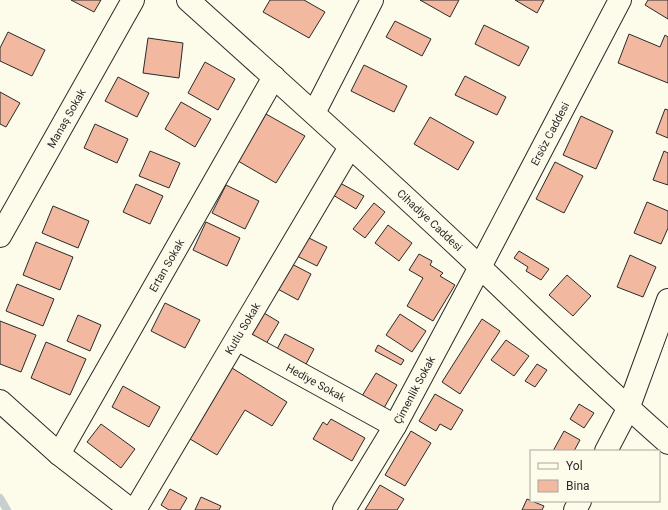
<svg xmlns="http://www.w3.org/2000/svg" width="668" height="510" font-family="Roboto,sans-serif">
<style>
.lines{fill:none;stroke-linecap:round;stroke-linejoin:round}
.stream{stroke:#c7d0d0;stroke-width:8}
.building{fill:#f2b8a0;stroke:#2b2b2b}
.street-casing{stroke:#2b2b2b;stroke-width:24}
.secondary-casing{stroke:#2b2b2b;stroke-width:24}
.street{stroke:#fdfbea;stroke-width:22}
.secondary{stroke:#fdfbea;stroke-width:22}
.labels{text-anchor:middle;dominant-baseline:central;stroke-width:3;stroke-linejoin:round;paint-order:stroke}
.street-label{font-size:11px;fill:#2b2b2b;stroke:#fdfbea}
</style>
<rect width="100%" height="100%" fill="#fdfbea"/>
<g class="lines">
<polyline class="stream" points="0,498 7,510"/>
</g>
<g class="building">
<polygon points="71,0 101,0 94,12"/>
<polygon points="270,0 304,0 325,12 309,38 263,12"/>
<polygon points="420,0 459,0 450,17"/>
<polygon points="515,0 544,0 537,13"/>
<polygon points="648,0 668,0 668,19 645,5"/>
<polygon points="395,21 431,39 422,56 386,37"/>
<polygon points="484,25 529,47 519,66 475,44"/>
<polygon points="8,32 45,50 32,76 0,61 0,48"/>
<polygon points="629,34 660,47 665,35 668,37 668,83 618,63"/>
<polygon points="148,38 183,43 179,78 143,73"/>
<polygon points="205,62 235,79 218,110 188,93"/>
<polygon points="364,65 407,86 394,112 351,91"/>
<polygon points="465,76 506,97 497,115 455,95"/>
<polygon points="118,77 149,93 137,117 105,101"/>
<polygon points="0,92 20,103 6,127 0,124"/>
<polygon points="181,102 211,119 195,147 165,129"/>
<polygon points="665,109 668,110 668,138 656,133"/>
<polygon points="266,114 305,136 276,183 238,161"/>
<polygon points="581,116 613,131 596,169 563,155"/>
<polygon points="430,117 474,142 458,170 414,144"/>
<polygon points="95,124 128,139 117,163 84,148"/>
<polygon points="150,151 180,163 169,188 139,176"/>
<polygon points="664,151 668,153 668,185 653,180"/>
<polygon points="555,162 583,176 564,213 536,199"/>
<polygon points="340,183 364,196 356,209 333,195"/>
<polygon points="136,184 163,196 150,224 123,212"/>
<polygon points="226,185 259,201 245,229 212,213"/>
<polygon points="647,202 668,211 668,228 661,244 634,233"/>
<polygon points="374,203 385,212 365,238 353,229"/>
<polygon points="53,206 89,221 78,248 42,233"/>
<polygon points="206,222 240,238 227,266 193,250"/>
<polygon points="388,225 412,243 399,261 375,243"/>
<polygon points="303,235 327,247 317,266 293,254"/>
<polygon points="36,242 73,257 60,290 23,275"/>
<polygon points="519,251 549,269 541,280 526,271 528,267 514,258"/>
<polygon points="419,254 432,261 430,265 443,273 440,276 455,285 433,321 407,306 423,278 409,270"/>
<polygon points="630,255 656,267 643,297 617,287"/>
<polygon points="288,262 311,274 298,300 274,287"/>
<polygon points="567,275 591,296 573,316 549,295"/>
<polygon points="17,284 54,299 43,326 6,311"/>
<polygon points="165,303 200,320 185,348 151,331"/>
<polygon points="264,313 279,322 266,344 251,335"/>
<polygon points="400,314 426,331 412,352 386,335"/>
<polygon points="78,315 101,325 90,351 67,341"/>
<polygon points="482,319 500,331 460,394 442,382"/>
<polygon points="0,321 36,335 21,372 0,364"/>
<polygon points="285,334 314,349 305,366 276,351"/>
<polygon points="506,340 529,356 514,376 491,360"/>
<polygon points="46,342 86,359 70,395 31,378"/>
<polygon points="378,345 404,360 401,365 375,351"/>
<polygon points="537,364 547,370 535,387 525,381"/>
<polygon points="232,368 287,402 272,426 245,410 217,455 190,439"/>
<polygon points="376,373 397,385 384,408 362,396"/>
<polygon points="123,386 160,407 149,427 112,407"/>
<polygon points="435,394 463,410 451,430 440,424 436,431 419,421"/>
<polygon points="579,404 594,413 584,428 570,419"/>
<polygon points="331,419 365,438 352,461 313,439 323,422 327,425"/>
<polygon points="101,424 135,449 121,468 87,442"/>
<polygon points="411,431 431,443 405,486 385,475"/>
<polygon points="564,431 580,440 574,451 553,451"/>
<polygon points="380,485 404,499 397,510 365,510"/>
<polygon points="170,489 187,498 180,510 169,510 161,505"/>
<polygon points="201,497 221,506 219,510 195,510"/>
<polygon points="527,499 544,506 542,510 522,510"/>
</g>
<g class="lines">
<g class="street-casing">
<g id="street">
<polyline points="314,113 372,0"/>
<path id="s1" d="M0,236L133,0"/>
<path id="s2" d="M237,339L395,426"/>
<polyline points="0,401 59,454 131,510"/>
<polyline points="606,451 628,409 668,300"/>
<path id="s3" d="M59,454L274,77"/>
<path id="s4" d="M135,510L350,147"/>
<path id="s5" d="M344,510L395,426L480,267L620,0"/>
<polyline points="575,510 580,501"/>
</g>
</g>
<g class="secondary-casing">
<g id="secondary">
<path id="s6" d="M188,0C286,88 385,177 481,268C543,327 604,387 668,443"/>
</g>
</g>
<use href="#street" class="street"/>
<use href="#secondary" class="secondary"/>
</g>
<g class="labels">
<g class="street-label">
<text stroke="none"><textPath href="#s1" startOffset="135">Manaş Sokak</textPath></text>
<text stroke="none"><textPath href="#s5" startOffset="429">Ersöz Caddesi</textPath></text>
<text stroke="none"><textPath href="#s6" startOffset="327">Cihadiye Caddesi</textPath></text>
<text stroke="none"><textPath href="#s3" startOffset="217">Ertan Sokak</textPath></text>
<text stroke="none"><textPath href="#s4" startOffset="211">Kutlu Sokak</textPath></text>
<text stroke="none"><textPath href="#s2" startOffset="90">Hediye Sokak</textPath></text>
<text stroke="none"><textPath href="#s5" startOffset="139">Çimenlik Sokak</textPath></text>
</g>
</g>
<rect x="530" y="450" width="130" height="52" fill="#fdfbea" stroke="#a9a89e"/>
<rect x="538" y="463" width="20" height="6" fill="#fdfbea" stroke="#a9a89e"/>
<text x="566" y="470" font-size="12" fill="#2b2b2b">Yol</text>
<rect x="538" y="480" width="20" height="12" fill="#f2b8a0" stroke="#a9a89e"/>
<text x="566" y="490" font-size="12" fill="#2b2b2b">Bina</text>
</svg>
